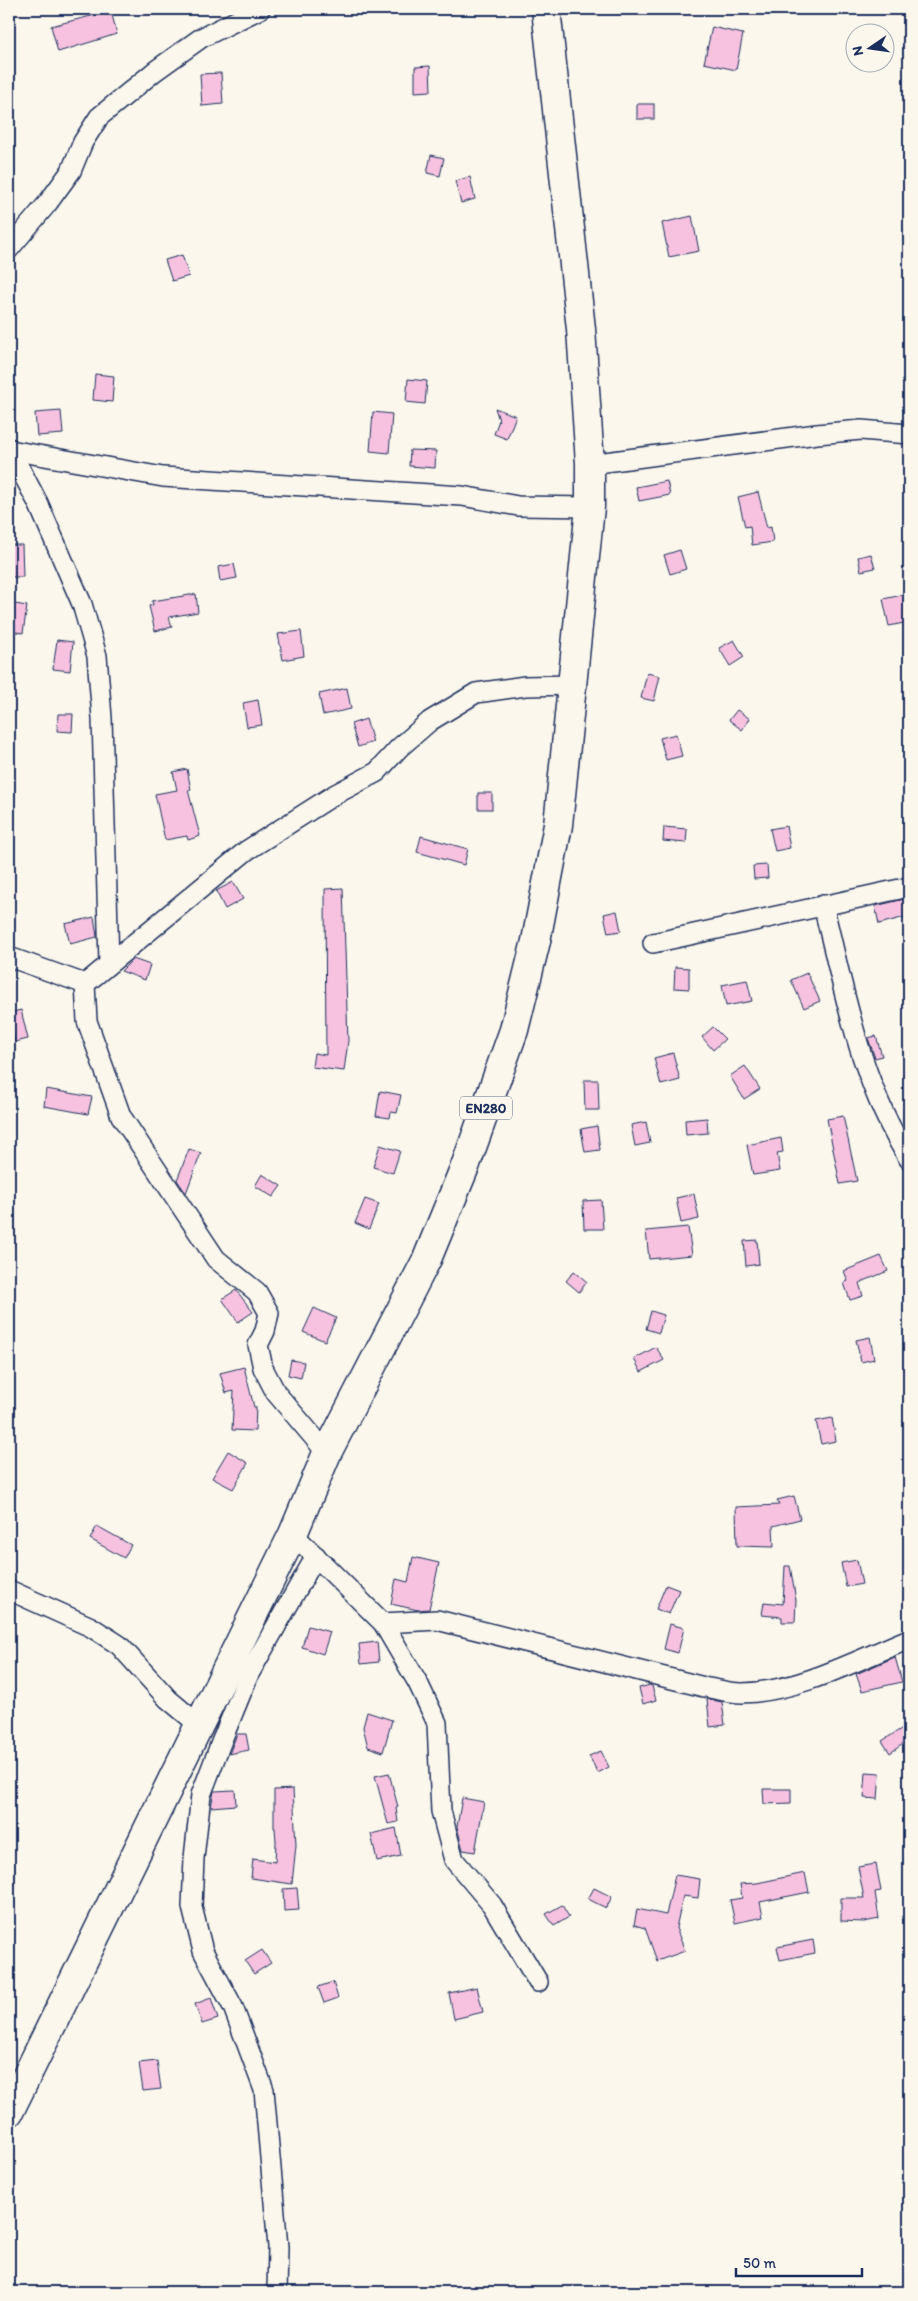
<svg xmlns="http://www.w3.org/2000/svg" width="918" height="2301" font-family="Itim,sans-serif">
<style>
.building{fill:#f7c2df;stroke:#1b2f5e}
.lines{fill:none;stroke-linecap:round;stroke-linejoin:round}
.street-casing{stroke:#1b2f5e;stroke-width:22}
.primary-casing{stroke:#1b2f5e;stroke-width:31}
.street{stroke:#fbf7ec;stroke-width:19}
.primary{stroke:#fbf7ec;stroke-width:28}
.labels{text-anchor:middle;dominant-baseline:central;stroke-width:4;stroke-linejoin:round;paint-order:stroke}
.shield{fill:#fbf7ec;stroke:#5e6b89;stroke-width:1}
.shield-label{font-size:14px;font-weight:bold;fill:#1b2f5e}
</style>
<rect width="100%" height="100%" fill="#fbf7ec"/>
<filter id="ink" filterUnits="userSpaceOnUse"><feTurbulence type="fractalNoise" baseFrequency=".02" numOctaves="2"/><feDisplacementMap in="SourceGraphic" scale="10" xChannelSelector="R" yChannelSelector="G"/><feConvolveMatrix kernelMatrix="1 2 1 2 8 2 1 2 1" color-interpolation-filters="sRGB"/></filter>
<g filter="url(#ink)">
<g class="building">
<polygon points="111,11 117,34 58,52 51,26"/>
<polygon points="712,27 743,34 736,70 704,63"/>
<polygon points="430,66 431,91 415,92 415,67"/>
<polygon points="221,73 223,104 202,106 200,74"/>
<rect x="637" y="104" width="17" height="15"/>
<polygon points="431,155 444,158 440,176 427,173"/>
<polygon points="470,177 475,199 461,203 455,181"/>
<polygon points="692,216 699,251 669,257 662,223"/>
<polygon points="182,255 189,276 172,281 165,260"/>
<polygon points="95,374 114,376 112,402 93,400"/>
<polygon points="408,379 427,381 425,404 406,402"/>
<polygon points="495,408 516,416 507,439 494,434 499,420"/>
<polygon points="61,411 63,434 37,436 35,413"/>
<polygon points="373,412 392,414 389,453 370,451"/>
<polygon points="410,450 436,451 435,468 409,466"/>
<polygon points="667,481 670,495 639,501 636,487"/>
<polygon points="758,492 767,528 771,527 773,542 752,545 750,526 745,527 738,497"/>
<polygon points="9,545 22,545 23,577 9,577"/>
<polygon points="680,550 686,569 670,574 664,555"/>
<polygon points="871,554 875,568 861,571 858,557"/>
<polygon points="234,564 237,578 220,581 218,567"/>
<polygon points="196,594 198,612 169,617 172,627 155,631 149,606 153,605 152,601"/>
<polygon points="907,594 909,622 889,626 883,599"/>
<polygon points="9,603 27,606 23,633 9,631"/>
<polygon points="301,631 304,656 283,660 278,634"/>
<polygon points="57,640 73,642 70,671 53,669"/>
<polygon points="734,640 744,657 730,666 719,648"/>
<polygon points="647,673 660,676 654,701 641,698"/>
<polygon points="347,688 351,709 323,715 319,694"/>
<polygon points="258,700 262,725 247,727 243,703"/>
<polygon points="737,710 750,719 742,730 729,720"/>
<polygon points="58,714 73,714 72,732 57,731"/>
<polygon points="366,719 373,742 358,747 351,724"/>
<polygon points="676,734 682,756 666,760 660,738"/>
<polygon points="187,769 191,790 188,790 200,836 188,840 187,836 165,840 155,794 177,790 173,772"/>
<rect x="478" y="793" width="14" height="16"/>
<polygon points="786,826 790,848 775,851 770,829"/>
<polygon points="664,827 687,829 686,843 663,841"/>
<polygon points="421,836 468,849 464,865 417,852"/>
<polygon points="767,865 768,878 754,879 753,866"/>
<polygon points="233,882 243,899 225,909 216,891"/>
<polygon points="343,888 348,1041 344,1071 312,1067 314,1053 326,1055 325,889"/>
<polygon points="909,898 909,916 879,924 875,906"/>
<polygon points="617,911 621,931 608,933 604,914"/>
<polygon points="94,917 97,937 70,944 65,924"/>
<polygon points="133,959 150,965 145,980 121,971"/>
<polygon points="675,967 689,968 689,989 674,988"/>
<polygon points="807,973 820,1001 804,1008 791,980"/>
<polygon points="747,980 752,1001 726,1006 722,985"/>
<polygon points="21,1010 28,1039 15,1042 9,1013"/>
<polygon points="713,1027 725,1039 713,1050 702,1037"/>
<polygon points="876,1036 882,1056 875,1058 868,1038"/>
<polygon points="673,1053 680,1080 661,1085 654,1058"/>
<polygon points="745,1066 760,1089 744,1099 730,1076"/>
<polygon points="584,1080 598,1080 599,1110 585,1110"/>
<polygon points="46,1089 92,1097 88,1114 44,1106"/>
<polygon points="380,1091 401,1095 397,1113 391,1112 390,1118 376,1116"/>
<polygon points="843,1116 857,1181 840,1184 827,1119"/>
<polygon points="707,1118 708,1133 686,1135 685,1120"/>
<polygon points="646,1122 650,1143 635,1146 631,1125"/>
<polygon points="597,1126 600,1150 585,1152 581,1129"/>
<polygon points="781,1138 783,1152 777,1153 780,1171 753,1175 747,1145"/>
<polygon points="380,1145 400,1151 393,1173 373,1167"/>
<polygon points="189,1149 201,1153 186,1193 177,1180"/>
<polygon points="262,1174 281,1186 273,1197 255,1186"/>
<polygon points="694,1194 699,1219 681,1223 676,1198"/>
<polygon points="365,1199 379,1204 369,1229 355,1223"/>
<polygon points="601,1200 603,1229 584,1229 583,1201"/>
<polygon points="688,1227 692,1255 649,1259 646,1231"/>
<polygon points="757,1240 759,1264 746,1266 744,1241"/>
<polygon points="881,1256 888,1271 859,1283 863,1296 850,1300 844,1283 848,1281 844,1271"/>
<polygon points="574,1271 587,1282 579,1292 566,1281"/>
<polygon points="236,1290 253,1312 238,1322 222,1299"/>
<polygon points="314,1308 336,1318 325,1341 303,1332"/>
<polygon points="651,1311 664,1315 659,1333 646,1329"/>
<polygon points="870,1337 874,1359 861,1362 856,1340"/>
<polygon points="656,1347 664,1360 641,1372 634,1359"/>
<polygon points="291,1360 304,1362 301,1378 288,1375"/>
<polygon points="244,1367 254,1407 256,1407 255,1431 232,1430 234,1391 226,1393 220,1373"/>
<polygon points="832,1418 836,1441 821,1444 816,1421"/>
<polygon points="228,1451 248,1463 233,1489 212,1478"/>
<polygon points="794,1496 800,1519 773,1526 774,1547 737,1546 736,1507 779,1505 777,1500"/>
<polygon points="97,1526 131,1545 124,1558 90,1539"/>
<polygon points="413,1557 439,1563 429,1609 418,1610 391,1604 396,1579 408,1582"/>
<polygon points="857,1560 862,1584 846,1587 841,1563"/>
<polygon points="785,1566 790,1566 796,1600 795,1622 782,1622 782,1617 762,1615 764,1602 783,1604"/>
<polygon points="666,1585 679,1590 669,1614 656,1609"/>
<polygon points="670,1624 684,1628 678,1653 664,1649"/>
<polygon points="308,1626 330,1632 323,1654 302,1647"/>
<polygon points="377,1642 379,1662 361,1664 359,1644"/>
<polygon points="895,1657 902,1682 862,1691 856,1674"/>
<polygon points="650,1685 652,1686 656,1700 643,1704 639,1688"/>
<polygon points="707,1699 722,1702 725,1725 710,1727"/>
<polygon points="367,1712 392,1720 383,1752 368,1747 363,1727"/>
<polygon points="909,1724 909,1740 890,1753 882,1741"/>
<polygon points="237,1734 246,1734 249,1750 229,1754"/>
<polygon points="601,1751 609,1767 598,1773 589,1756"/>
<polygon points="866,1772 880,1773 878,1799 864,1798"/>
<polygon points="389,1773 398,1807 396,1808 398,1822 388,1824 375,1776"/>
<polygon points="293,1789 296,1845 292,1884 251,1878 253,1859 275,1862 276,1842 275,1828 274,1828 274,1790"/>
<polygon points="763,1789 791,1789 791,1803 764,1804"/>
<polygon points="235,1790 236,1805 211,1807 214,1791"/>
<polygon points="462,1798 484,1802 475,1852 463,1850 457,1827"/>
<polygon points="396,1828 401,1856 377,1861 371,1834"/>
<polygon points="876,1864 881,1891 875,1892 879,1919 864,1922 841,1921 841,1898 864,1898 858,1867"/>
<polygon points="805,1873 809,1892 760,1902 763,1917 735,1923 730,1900 742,1898 740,1884 757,1883"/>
<polygon points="675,1875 700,1879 698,1898 683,1896 676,1928 685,1951 657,1961 645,1928 634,1925 637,1909 666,1915"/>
<polygon points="297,1888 299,1910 284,1911 283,1889"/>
<polygon points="594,1888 612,1897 606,1908 588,1899"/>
<polygon points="562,1905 569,1917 554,1926 546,1914"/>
<polygon points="813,1940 815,1953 780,1960 777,1947"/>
<polygon points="262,1950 271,1963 254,1974 245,1961"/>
<polygon points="333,1982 338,1998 324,2003 318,1987"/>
<polygon points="477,1987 483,2012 454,2019 449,1993"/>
<polygon points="211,1998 218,2019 202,2024 195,2004"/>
<polygon points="157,2061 161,2089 143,2091 139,2063"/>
</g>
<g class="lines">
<g class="street-casing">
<g id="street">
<polyline points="9,249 47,204 71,171 83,142 99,117 155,71 201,38 260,9"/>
<polyline points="9,448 38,503 82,604 97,656 102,718 109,963"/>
<polyline points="10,450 163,477 462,496 518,506 590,507"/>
<polyline points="590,464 817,434 861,430 909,434"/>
<path d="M823,905C845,993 860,1082 909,1159"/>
<polyline points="653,943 909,887"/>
<polyline points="9,957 85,984 246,851 334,795 377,772 399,748 430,721 476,693 525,686 573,685"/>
<polyline points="85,984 87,1021 121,1116 216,1259 257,1292 269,1313 265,1331 258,1345 263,1368 276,1393 327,1453"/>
<polyline points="293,1534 383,1623 418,1683 437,1723 441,1811 454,1860 492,1905 538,1982"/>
<polyline points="9,1590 91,1627 119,1645 168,1699 199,1725"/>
<path d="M383,1623L437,1620L704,1687C716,1689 729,1693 742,1693C798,1692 857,1660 909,1639"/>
<polyline points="277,2292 278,2247 264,2090 233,2007 203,1951 192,1907 194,1858 201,1795 222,1740 249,1674 316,1556"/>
</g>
</g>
<g class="primary-casing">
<polyline id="primary" points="9,2112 293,1534 327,1453 427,1259 466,1164 514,1030 536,941 558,825 590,507 590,464 581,329 546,9"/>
</g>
<use href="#street" class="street"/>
<use href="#primary" class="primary"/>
</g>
</g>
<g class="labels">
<rect class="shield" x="460" y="1096.5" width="52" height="23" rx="4"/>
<g class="shield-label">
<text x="486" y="1108">EN280</text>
</g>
</g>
<rect width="918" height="2301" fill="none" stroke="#fbf7ec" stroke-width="30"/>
<rect x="15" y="15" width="888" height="2271" fill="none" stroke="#1b2f5e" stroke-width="2" filter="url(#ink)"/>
<g transform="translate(870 48) rotate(257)"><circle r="24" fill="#fbf7ec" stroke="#a1a7b3"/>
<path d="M0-4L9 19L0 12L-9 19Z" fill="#1b2f5e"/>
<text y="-8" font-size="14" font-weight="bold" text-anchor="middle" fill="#1b2f5e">N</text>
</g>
<path d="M736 2268v8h126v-8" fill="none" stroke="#1b2f5e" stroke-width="2.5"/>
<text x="743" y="2268" font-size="15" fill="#1b2f5e" stroke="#fbf7ec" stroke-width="4" paint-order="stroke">50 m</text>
</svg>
